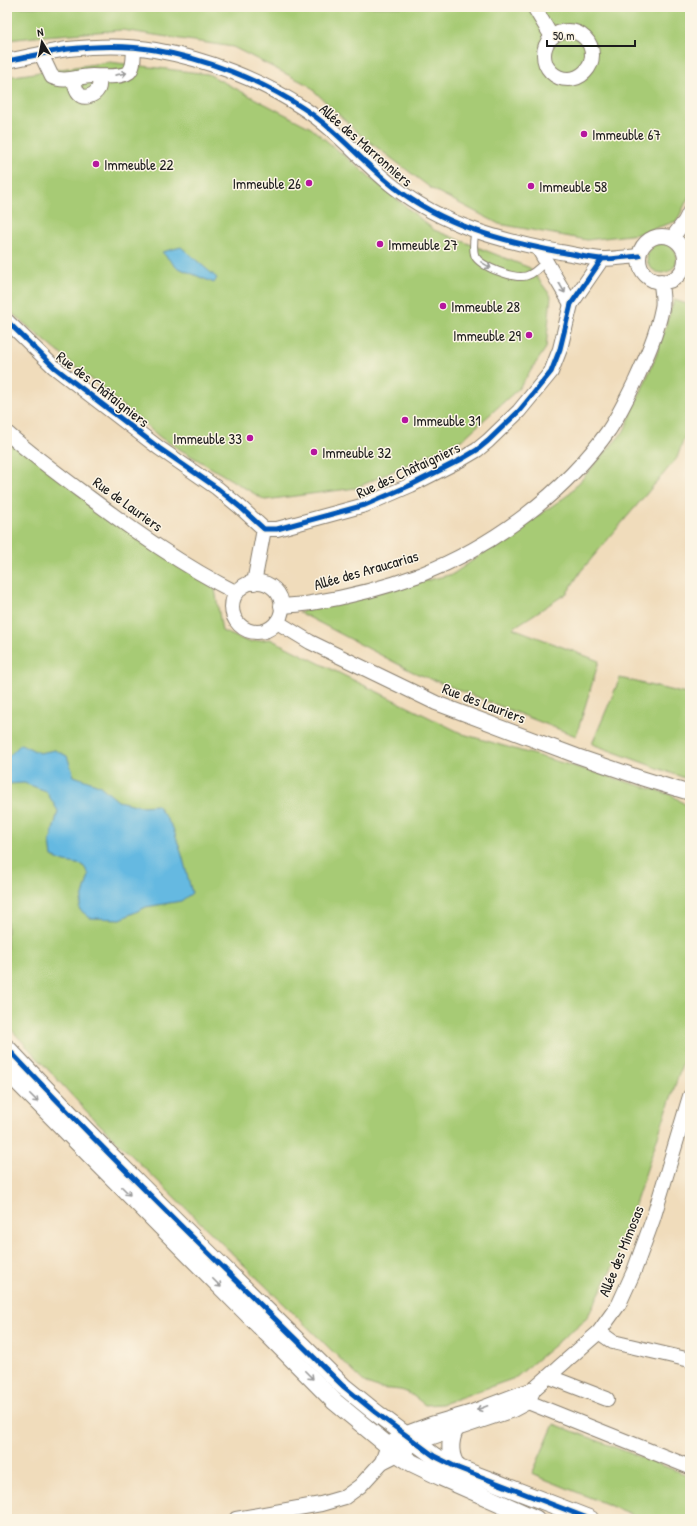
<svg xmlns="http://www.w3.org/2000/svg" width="697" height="1526" font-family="'Patrick Hand',sans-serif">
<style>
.green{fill:#a7cb75;stroke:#627448}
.water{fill:#65b9e1;stroke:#406a7e}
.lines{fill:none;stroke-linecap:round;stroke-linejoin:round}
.service-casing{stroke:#867c6c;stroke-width:9}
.minor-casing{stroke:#867c6c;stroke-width:16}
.tertiary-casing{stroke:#867c6c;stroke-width:19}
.service{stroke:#fff;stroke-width:7}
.minor{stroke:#fff;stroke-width:14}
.tertiary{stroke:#fff;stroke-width:17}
.cycleway-casing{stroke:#fcf5e5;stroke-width:8}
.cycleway{stroke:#0057b8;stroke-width:5}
.oneway{stroke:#999}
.poi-dot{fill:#b5179e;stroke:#fcf5e5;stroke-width:1.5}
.labels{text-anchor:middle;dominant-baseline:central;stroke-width:3;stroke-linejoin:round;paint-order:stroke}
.poi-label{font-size:15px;fill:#1c1c1c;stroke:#fcf5e5;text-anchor:start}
.street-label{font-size:15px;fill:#1c1c1c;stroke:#fcf5e5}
</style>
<rect width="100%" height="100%" fill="#fcf5e5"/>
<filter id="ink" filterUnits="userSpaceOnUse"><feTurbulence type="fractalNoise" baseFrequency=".025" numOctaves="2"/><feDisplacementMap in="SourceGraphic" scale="8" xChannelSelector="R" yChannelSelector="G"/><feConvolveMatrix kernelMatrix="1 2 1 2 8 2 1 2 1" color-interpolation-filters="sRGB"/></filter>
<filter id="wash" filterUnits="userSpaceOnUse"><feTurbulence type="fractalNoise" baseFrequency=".012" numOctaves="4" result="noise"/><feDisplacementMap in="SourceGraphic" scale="16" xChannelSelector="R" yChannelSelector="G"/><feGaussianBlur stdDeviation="0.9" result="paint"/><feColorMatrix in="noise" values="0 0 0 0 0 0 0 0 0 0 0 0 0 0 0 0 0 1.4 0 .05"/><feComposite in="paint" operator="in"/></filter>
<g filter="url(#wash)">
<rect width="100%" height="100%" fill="#f0dcbb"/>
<g class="green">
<polygon points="7,7 690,7 690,194 677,221 638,234 587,240 499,224 432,189 358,133 308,85 233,47 122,30 45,36 7,40"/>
<polygon points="109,62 208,74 311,128 434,230 530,268 551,296 546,348 519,388 463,439 356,488 265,500 161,438 7,309 7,77"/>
<circle cx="662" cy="258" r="15"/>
<polygon points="674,300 690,305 690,421 677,458 581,571 567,593 513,628 599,661 576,736 413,672 299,612 453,574 568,495 624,431 656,356"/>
<path d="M7,437L215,589L222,631L249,642L270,639L463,734L672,795L690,808V1041L617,1258L587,1318L515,1378L442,1404L425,1405C417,1399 410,1392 400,1390C385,1388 379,1390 365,1383L89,1114L7,1025Z"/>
<polygon points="620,678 690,695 690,780 592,744"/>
<polygon points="554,1424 690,1476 690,1519 643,1519 532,1474"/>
</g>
<g class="water">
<polygon points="181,247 217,278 214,283 176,267 162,252"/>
<polygon points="21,744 39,753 55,750 67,756 74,776 99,785 118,801 140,806 157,805 173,828 182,855 192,893 181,901 146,907 121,919 90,918 79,909 89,875 83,865 65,862 52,857 50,842 58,811 46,791 24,783 7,784 7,758"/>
</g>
</g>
<g filter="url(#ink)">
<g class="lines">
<g class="service-casing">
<path id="service" d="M475,231C474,239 472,248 475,256C481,267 514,279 526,276C534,274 540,267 546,261"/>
</g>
<g class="minor-casing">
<g id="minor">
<polyline points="534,7 552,37"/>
<circle cx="568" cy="55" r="24"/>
<path d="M41,54L52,77C65,83 79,76 92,76C101,76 121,78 129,72C135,66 133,56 134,48"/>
<path d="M7,61C27,57 48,52 68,49C96,46 127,45 155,50C206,59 259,79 303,108C337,130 362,162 394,187C443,225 501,241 560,252C574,254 588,258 601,259C614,259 627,257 639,256"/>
<path d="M74,79C75,84 75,90 79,94C84,100 95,95 98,89C100,86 99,81 99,77"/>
<circle cx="662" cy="259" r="23"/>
<polyline points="672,238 685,221 690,211"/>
<polyline points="538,248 571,304"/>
<polyline points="7,321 54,367 159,448 217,488 240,507 264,529 277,529 365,505 411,485 460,460 477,450 488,441 519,411 551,372 560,349 571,304 602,259"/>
<path d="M7,433C32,455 59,475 86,495C134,531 183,566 237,593"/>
<circle cx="257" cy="607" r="25"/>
<polyline points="254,583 264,529"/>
<path d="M281,606C291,605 302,605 311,603C349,597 387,587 422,574C495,545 564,493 609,430C619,415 627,398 635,382C646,358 657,334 662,308C664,300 661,290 661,281"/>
<polyline points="277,622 310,642 436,703 577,756 641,778 690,793"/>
<polyline points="599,1332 613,1342 690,1360"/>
<polyline points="550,1377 607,1399"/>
<polyline points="521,1396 528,1402 690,1467"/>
<polyline points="382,1462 388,1445 404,1434 431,1424 469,1413 519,1394 534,1389 599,1332 619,1304 634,1271 653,1219 690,1096"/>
<polyline points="236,1519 321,1504 345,1497 360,1486 382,1462 398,1454 415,1443 513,1410 528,1402 534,1389"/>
</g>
</g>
<g class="tertiary-casing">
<g id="tertiary">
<path d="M7,1048C116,1164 230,1274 343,1386L375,1412L434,1456L458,1468L590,1519"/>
<polyline points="7,1071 335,1402 398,1454 412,1463 441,1477 536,1519"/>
<path d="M455,1429C449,1442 449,1457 458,1468"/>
</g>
</g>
<use href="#service" class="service"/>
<use href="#minor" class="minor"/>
<use href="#tertiary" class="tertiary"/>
<g class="cycleway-casing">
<g id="cycleway">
<path d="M7,61C27,57 48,52 68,49C96,46 127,45 155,50C206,59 259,79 303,108C337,130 362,162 394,187C443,225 501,241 560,252C574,254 588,258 601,259C614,259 627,257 639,256"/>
<polyline points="7,321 54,367 159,448 217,488 240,507 264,529 277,529 365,505 411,485 460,460 477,450 488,441 519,411 551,372 560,349 571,304 602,259"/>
<path d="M7,1048C116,1164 230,1274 343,1386L375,1412L434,1456L458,1468L590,1519"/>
</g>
</g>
<use href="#cycleway" class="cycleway"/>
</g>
<defs><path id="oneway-shaft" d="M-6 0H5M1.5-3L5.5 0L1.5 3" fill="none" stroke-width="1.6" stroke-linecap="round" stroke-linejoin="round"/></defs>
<g class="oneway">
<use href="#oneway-shaft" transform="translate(121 74) rotate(-11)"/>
<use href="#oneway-shaft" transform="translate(486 265) rotate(31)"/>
<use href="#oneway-shaft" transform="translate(562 288) rotate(59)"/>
<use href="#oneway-shaft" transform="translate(34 1098) rotate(45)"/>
<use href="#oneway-shaft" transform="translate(126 1191) rotate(45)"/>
<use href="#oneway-shaft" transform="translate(217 1283) rotate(45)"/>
<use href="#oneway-shaft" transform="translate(309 1375) rotate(45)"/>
<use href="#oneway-shaft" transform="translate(482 1408) rotate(159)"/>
</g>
</g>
<g class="poi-dot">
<circle cx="584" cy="134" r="4"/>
<circle cx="96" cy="164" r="4"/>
<circle cx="309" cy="183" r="4"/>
<circle cx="531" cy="186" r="4"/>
<circle cx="380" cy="244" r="4"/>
<circle cx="443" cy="306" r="4"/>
<circle cx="529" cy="335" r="4"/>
<circle cx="405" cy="420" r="4"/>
<circle cx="250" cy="438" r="4"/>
<circle cx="314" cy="452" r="4"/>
</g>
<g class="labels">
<g class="poi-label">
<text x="592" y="134">Immeuble 67</text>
<text x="104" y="164">Immeuble 22</text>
<text x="301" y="183" text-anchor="end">Immeuble 26</text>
<text x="539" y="186">Immeuble 58</text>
<text x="388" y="244">Immeuble 27</text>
<text x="451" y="306">Immeuble 28</text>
<text x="521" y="335" text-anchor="end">Immeuble 29</text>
<text x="413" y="420">Immeuble 31</text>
<text x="242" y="438" text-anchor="end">Immeuble 33</text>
<text x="322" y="452">Immeuble 32</text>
</g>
<g class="street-label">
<text transform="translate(366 145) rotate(41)">Allée des Marronniers</text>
<text transform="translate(103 389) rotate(38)">Rue des Châtaigniers</text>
<text transform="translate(408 470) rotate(-25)">Rue des Châtaigniers</text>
<text transform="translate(128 504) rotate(36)">Rue de Lauriers</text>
<text transform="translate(366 570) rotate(-16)">Allée des Araucarias</text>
<text transform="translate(484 703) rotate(21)">Rue des Lauriers</text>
<text transform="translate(621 1251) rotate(-68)">Allée des Mimosas</text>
</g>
</g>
<rect width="697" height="1526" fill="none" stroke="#fcf5e5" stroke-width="24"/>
<g transform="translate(42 42) rotate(350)" stroke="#fcf5e5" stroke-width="3" paint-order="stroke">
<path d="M0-3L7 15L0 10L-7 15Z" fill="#1c1c1c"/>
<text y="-6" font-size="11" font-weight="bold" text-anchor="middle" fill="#1c1c1c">N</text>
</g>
<path d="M547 40v6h88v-6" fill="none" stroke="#1c1c1c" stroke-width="2"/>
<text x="553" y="40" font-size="12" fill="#1c1c1c" stroke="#fcf5e5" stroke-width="3" paint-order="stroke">50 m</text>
</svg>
